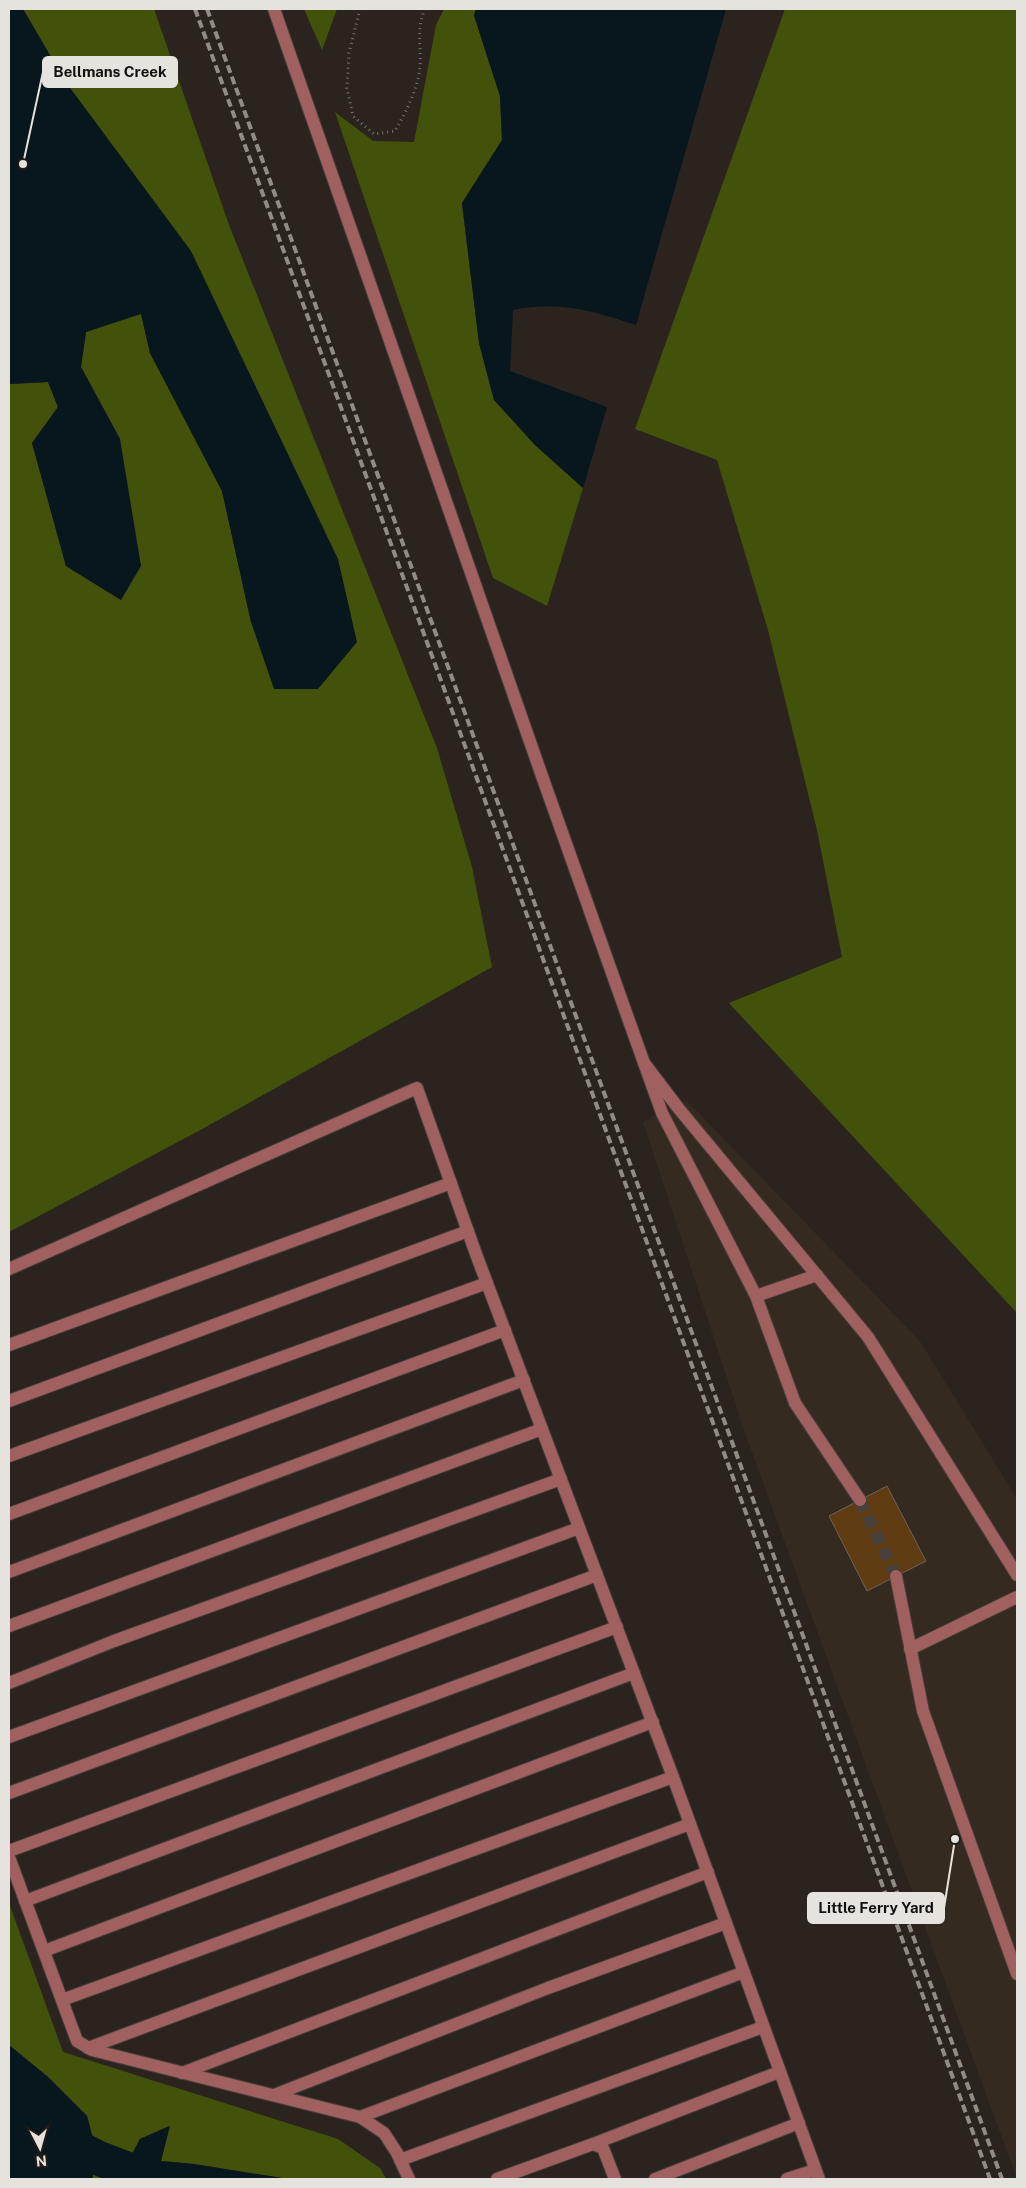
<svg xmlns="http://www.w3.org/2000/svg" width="1026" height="2188" font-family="'Public Sans',sans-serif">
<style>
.built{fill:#352a1f}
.green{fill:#43520b}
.water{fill:#08161e}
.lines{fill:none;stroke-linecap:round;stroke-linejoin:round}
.river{stroke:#08161e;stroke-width:35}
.building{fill:#603c13;stroke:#6b635c}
.minor-tunnel{stroke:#47403b;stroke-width:12;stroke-dasharray:12 6;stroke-linecap:butt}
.minor-casing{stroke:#453f39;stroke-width:14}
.path{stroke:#77716c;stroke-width:3;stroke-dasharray:1 4;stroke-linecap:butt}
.minor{stroke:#9f605f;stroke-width:12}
.rail{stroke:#928c87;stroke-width:4;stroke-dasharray:8 4;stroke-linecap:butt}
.leader{fill:none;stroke:#e6e2de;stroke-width:2}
.callout-dot{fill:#e6e2de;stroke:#211b15;stroke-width:2}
.callout{fill:#e6e2de;stroke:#e6e2de;stroke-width:2}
.callout-label{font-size:15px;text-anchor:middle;font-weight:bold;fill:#111}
</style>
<rect width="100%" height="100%" fill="#2b241e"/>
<polygon class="built" points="686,1100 920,1341 1017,1499 1017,2179 746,1436 643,1122"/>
<g class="green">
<polygon points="23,9 154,9 229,225 437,748 472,867 492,967 204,1128 9,1232 9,384 48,382 58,407 32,443 66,566 121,600 120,439 81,367 86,332 141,313 150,353 222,491 251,622 318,689 65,81"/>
<polygon points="304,9 337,9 322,50"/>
<polygon points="444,9 476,9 474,16 500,96 502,140 462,203 479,343 494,400 535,445 583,488 547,606 493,578 335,112 373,141 414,142 436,25"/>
<polygon points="785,9 1017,9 1017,1313 729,1003 842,957 817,830 768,630 717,460 635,429"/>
<polygon points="9,1903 63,2052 338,2139 380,2168 386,2179 288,2179 194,2164 161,2161 169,2126 140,2139 119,2179 92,2179 98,2158 87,2116 48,2077 9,2045"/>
</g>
<g class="water">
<polygon points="9,9 23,9 65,81 191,251 338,559 357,642 318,689 274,689 251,622 222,491 150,353 141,314 86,332 81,367 120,439 141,566 121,600 66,566 32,443 58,407 48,382 9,384"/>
<path d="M476,9H726L636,325C593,311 559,300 513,310L510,371L607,407L583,488L535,445L494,400L479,343L462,203L502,140L500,96L474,15Z"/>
<polygon points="9,2045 48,2077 87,2116 98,2158 92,2179 9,2179"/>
<polygon points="170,2126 161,2161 194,2164 288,2179 119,2179 140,2139"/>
</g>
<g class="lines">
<polyline class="river" points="9,2112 98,2158 153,2179"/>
</g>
<polygon class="building" points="887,1486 926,1561 867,1591 829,1516"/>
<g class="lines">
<polyline class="minor-tunnel" points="860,1500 896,1576"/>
<g class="minor-casing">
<g id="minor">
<polyline points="274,9 542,776 644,1063"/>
<polyline points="9,1269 417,1088 476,1254 673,1777 819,2179"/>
<polyline points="756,1296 817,1275"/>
<polyline points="9,1345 451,1183"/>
<polyline points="9,1401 468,1231"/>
<polyline points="9,1456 487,1283"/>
<polyline points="860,1500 795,1403 756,1296 662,1113 644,1063 679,1109 868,1337 1017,1575"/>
<polyline points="9,1514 505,1330"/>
<polyline points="9,1572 524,1380"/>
<polyline points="896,1576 923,1711 1017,1974"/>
<polyline points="9,1626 542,1429"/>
<polyline points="910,1649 1017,1597"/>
<polyline points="9,1683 114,1641 561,1479"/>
<polyline points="9,1737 579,1528"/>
<polyline points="9,1793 597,1575"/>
<polyline points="9,1851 617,1627"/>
<polyline points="9,1857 77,2041 92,2050 360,2117 384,2133 397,2153 409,2179"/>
<polyline points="25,1901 634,1673"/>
<polyline points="44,1951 653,1722"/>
<polyline points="62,2000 673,1777"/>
<polyline points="88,2048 690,1824"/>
<polyline points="182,2073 708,1872"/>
<polyline points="274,2095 548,1988 726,1923"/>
<polyline points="360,2117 744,1972"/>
<polyline points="593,2144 779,2072"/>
<polyline points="400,2160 763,2027"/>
<polyline points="497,2179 593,2144 603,2148 615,2179"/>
<polyline points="655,2179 799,2123"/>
<polyline points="787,2179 815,2170"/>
</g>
</g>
<path class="path" d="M360,9L349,53L347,88L353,116L374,134L395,131C405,113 415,95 419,74C423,52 415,30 425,9"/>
<use href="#minor" class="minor"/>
<g class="rail">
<polyline points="195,9 990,2179"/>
<polyline points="207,9 1002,2179"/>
</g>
</g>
<path class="leader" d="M23 164L43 72M955 1839L944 1908"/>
<g class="callout-dot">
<circle cx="23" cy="164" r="5"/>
<circle cx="955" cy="1839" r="5"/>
</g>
<g class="callout">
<rect x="43" y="57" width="134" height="30" rx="5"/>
<rect x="808" y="1893" width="136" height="30" rx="5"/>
</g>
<g class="callout-label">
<text x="110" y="77">Bellmans Creek</text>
<text x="876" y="1913">Little Ferry Yard</text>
</g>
<rect width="1026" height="2188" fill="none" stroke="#e6e2de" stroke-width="20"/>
<g transform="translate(40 2148) rotate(174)" stroke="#211b15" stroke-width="4" paint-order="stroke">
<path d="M0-4L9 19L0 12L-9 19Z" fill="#e6e2de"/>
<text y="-8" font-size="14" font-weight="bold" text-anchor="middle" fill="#e6e2de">N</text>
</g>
</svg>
